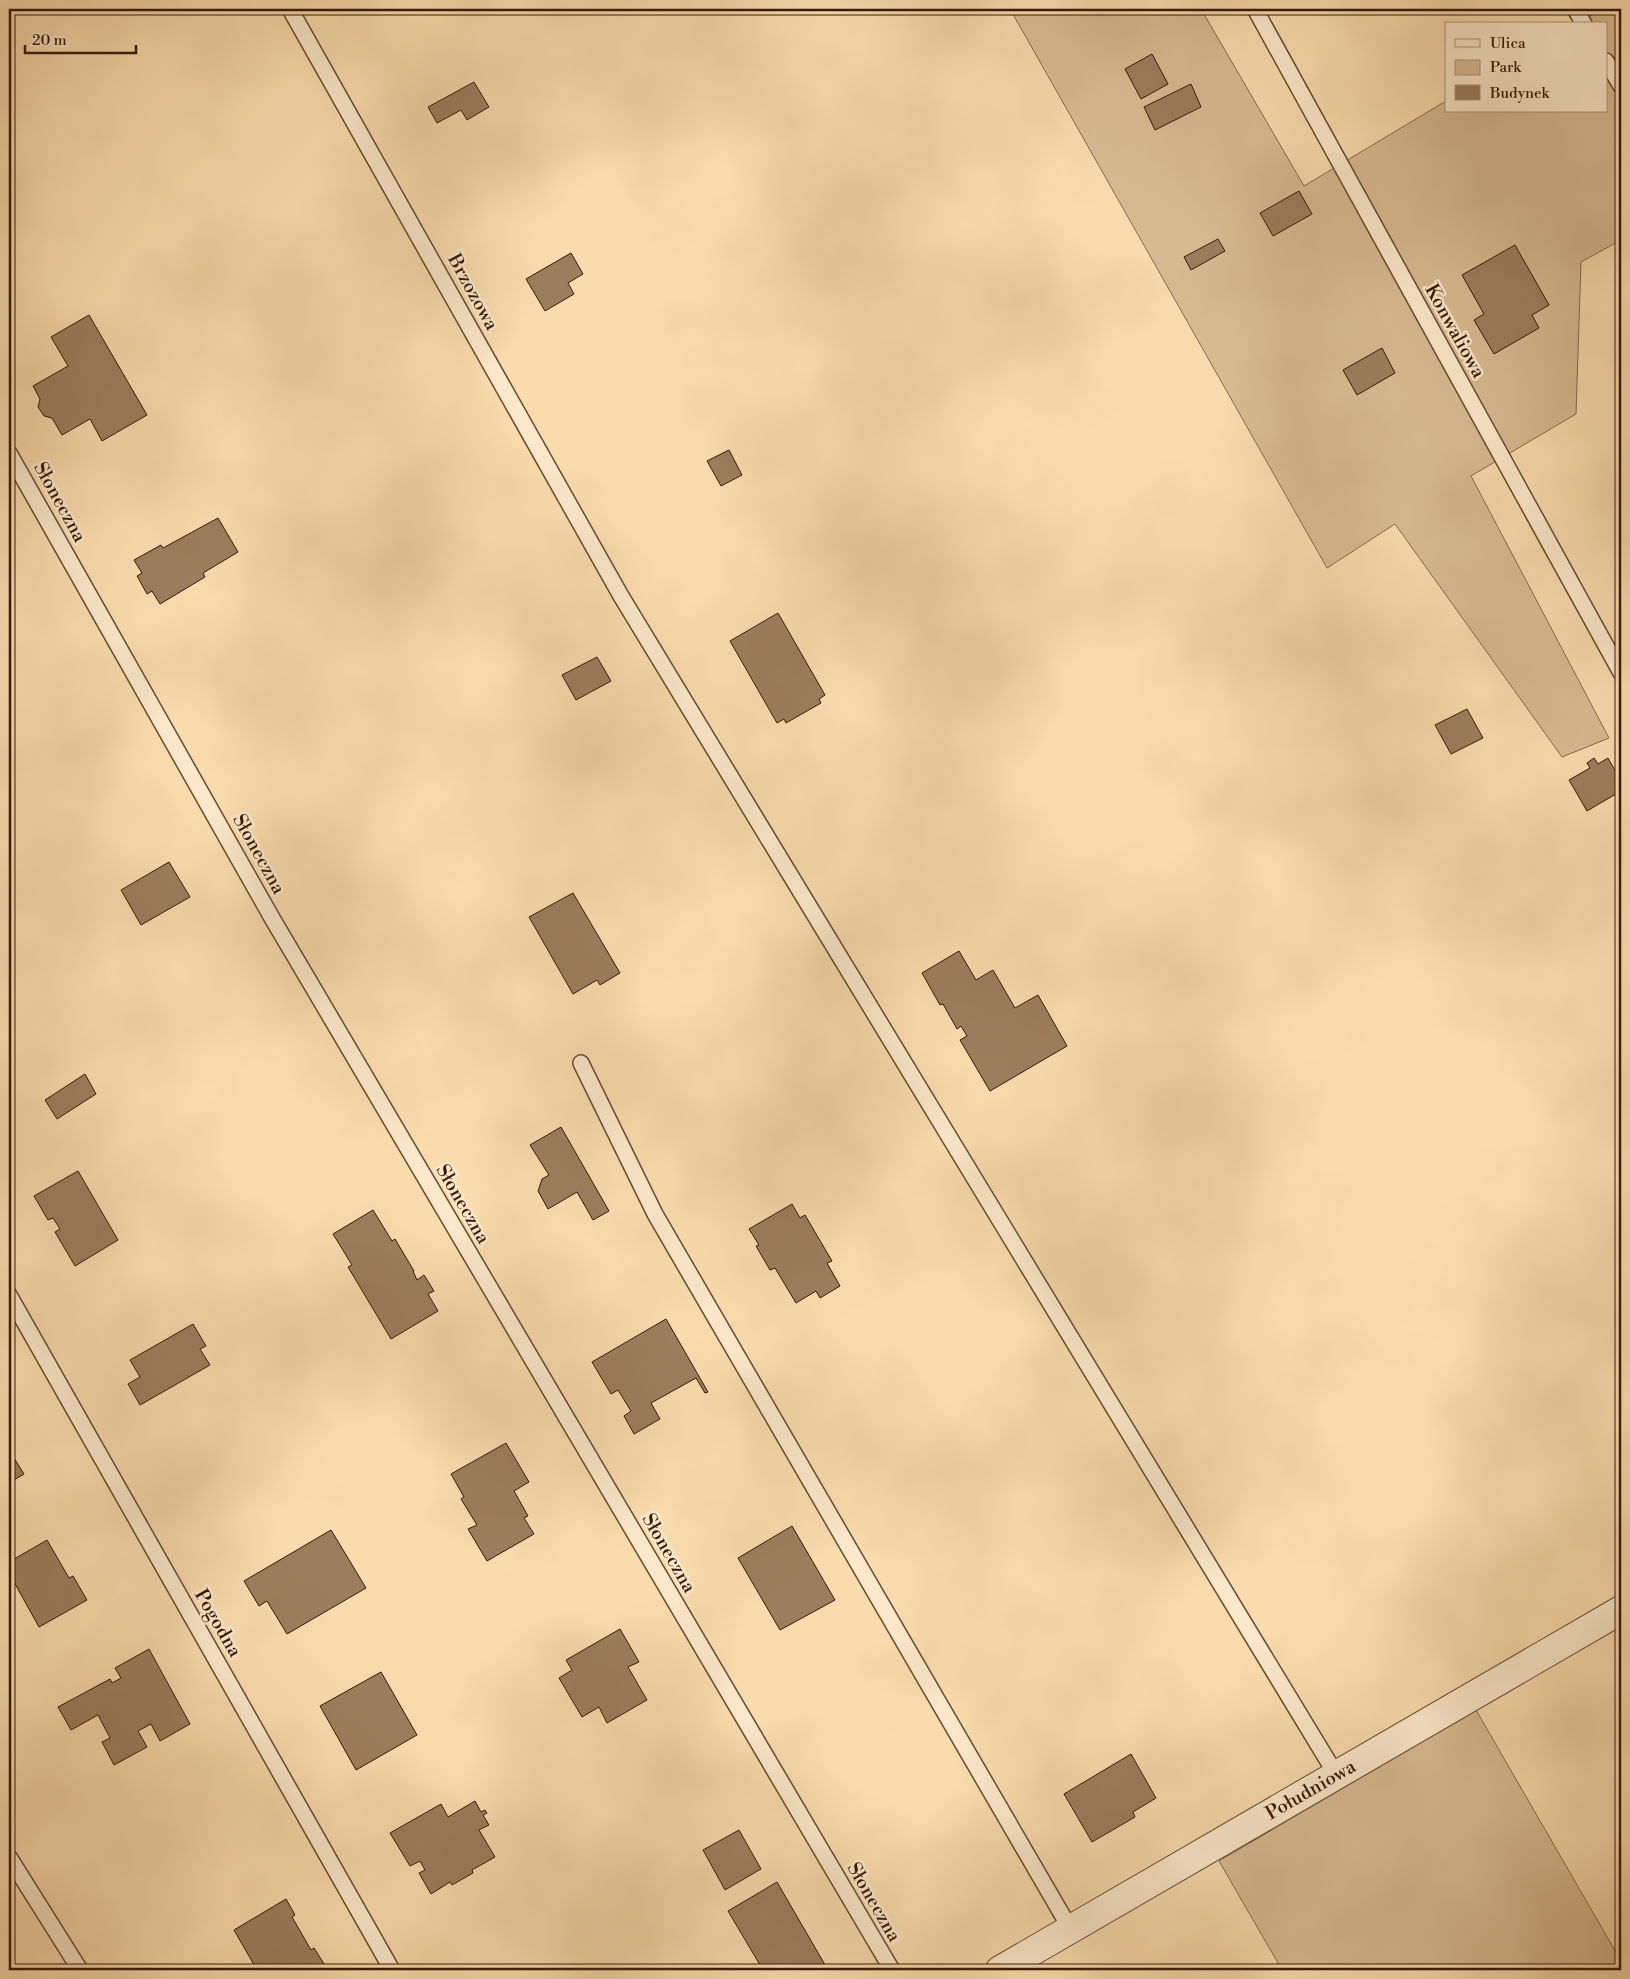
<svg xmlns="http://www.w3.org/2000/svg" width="1630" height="1979" font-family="'Libre Bodoni',serif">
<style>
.green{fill:#d8ba91;stroke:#88694c}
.building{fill:#9c7d5d;stroke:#371806}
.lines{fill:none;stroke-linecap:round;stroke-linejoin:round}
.service-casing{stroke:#684930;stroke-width:18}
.minor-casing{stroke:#684930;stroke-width:30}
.service{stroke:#fbe8ca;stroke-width:15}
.minor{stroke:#fbe8ca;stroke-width:28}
.labels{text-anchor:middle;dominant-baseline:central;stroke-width:5;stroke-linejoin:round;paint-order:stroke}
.street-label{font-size:19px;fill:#371806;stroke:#fbe8ca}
</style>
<rect width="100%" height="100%" fill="#f9dbae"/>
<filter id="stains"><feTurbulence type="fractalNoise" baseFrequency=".004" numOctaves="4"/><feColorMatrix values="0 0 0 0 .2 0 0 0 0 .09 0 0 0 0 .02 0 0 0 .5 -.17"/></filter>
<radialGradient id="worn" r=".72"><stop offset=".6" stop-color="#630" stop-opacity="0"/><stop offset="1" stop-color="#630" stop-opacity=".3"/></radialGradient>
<g class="green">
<polygon points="1010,9 1201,9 1304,186 1446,101 1446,111 1606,111 1606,24 1577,24 1602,9 1621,9 1621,240 1581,262 1576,414 1471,476 1609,738 1562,757 1395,524 1327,568"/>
<polygon points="1476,1710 1621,1961 1621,1970 1282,1970 1219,1861"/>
</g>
<g class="building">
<polygon points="1152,54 1168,84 1141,99 1125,69"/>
<polygon points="474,82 489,107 467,120 461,110 437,123 428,107"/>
<polygon points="1191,84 1201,107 1155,130 1144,107"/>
<polygon points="1299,191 1312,214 1273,236 1260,213"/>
<polygon points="1218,239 1225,251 1191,270 1184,257"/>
<polygon points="1515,245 1549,305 1532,315 1539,328 1494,354 1474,320 1484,314 1462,275"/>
<polygon points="571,253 583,274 568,283 574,294 545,311 526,279"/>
<polygon points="89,315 147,415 102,441 90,419 62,435 52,418 44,416 38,407 40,399 33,386 68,366 51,337"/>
<polygon points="1382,348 1395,373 1357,395 1343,370"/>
<polygon points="729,450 742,475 721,486 707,461"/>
<polygon points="218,518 238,552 203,573 205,577 160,604 152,591 147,594 137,576 142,573 134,560 161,545 163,548"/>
<polygon points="778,613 825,695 819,699 821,703 786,723 784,719 777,723 730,641"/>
<polygon points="597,657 611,681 576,700 562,675"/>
<polygon points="1467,709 1483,738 1451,754 1435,725"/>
<polygon points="1594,758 1598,764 1608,758 1621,781 1621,791 1587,811 1569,780 1590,768 1587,763"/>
<polygon points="169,862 190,897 141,925 121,890"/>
<polygon points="573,893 620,973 600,985 597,980 573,994 529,917"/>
<polygon points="959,951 976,980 993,970 1015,1008 1038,995 1067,1046 990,1091 960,1040 967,1036 961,1026 957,1029 943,1004 940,1005 922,973"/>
<polygon points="85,1074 96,1094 57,1119 45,1100"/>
<polygon points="561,1127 609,1211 593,1220 577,1192 548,1209 538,1191 542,1179 549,1175 530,1145"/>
<polygon points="78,1171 118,1240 75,1266 55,1232 60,1229 53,1218 48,1220 34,1196"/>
<polygon points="792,1204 800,1218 805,1215 832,1261 827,1263 840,1286 820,1298 816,1291 796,1303 775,1268 770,1270 756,1246 759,1245 749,1229"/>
<polygon points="373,1210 392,1241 395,1239 414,1271 413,1271 417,1280 424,1275 434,1291 428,1294 438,1311 391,1339 348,1267 352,1265 333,1234"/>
<polygon points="666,1319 708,1392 705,1393 696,1378 651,1403 660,1419 634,1434 624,1416 631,1411 618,1390 611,1394 592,1362"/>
<polygon points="193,1324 206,1346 200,1349 210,1365 140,1405 128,1384 140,1377 130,1360"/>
<polygon points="506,1443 529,1482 514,1491 528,1516 524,1518 534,1534 487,1561 468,1529 477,1525 461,1499 464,1497 451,1474"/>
<polygon points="9,1450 24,1474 9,1483"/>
<polygon points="792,1526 835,1600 780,1630 738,1558"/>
<polygon points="331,1530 366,1588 287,1634 267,1601 259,1606 244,1581"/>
<polygon points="47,1540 69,1578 73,1576 87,1600 39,1627 9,1573 9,1562"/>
<polygon points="620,1629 639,1662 628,1667 647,1700 607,1723 599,1707 582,1717 559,1678 572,1670 566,1660"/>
<polygon points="149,1649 190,1724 160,1741 151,1724 138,1731 147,1747 114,1765 102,1742 110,1738 98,1715 71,1730 58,1707 110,1679 112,1683 121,1678 115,1668"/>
<polygon points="381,1672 417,1735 356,1770 320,1706"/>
<polygon points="1131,1754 1156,1798 1133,1812 1135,1817 1092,1842 1064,1794"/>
<polygon points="475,1801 481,1812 485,1810 487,1813 483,1815 489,1825 479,1830 495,1857 472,1870 473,1873 452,1885 450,1882 431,1894 419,1873 425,1870 420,1861 410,1866 390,1833 441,1804 448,1817"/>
<polygon points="739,1830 761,1869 725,1890 703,1850"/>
<polygon points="777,1882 828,1970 763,1970 728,1911"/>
<polygon points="286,1899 295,1915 292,1917 311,1950 314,1948 326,1967 320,1970 263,1970 262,1968 257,1970 234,1930"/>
</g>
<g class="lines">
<g class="service-casing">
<g id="service">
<polyline points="290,9 621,596 1337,1776"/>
<polyline points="1255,9 1621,673"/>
<polyline points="1575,9 1584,24"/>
<polyline points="1606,61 1621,86"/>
<polyline points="9,453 272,918 892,1970"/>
<polyline points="581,1063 655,1214 1071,1930"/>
<polyline points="9,1295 392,1970"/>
<polyline points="9,1857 80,1970"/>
</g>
</g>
<g class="minor-casing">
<g id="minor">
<path id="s1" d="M1000,1970L1621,1610"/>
</g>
</g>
<use href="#service" class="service"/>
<use href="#minor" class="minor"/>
</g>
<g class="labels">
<g class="street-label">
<text transform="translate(473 292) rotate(61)">Brzozowa</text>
<text transform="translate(1455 331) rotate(61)">Konwaliowa</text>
<text transform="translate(60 502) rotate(61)">Słoneczna</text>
<text transform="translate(259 854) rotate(61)">Słoneczna</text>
<text transform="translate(463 1204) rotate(60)">Słoneczna</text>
<text transform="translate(669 1553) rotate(60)">Słoneczna</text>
<text transform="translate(218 1623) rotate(60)">Pogodna</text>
<text stroke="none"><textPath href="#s1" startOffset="359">Południowa</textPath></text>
<text transform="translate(874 1902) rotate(60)">Słoneczna</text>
</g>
</g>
<rect width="1630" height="1979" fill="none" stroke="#f9dbae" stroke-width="30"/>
<rect x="10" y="10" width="1610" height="1959" fill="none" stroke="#371806" stroke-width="2.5"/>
<rect x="15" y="15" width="1600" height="1949" fill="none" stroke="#371806"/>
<rect x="1445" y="22" width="162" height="90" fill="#fbe8ca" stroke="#ad957c"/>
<rect x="1455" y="39" width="25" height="8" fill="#fbe8ca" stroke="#ad957c"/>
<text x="1490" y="48" font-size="15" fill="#371806">Ulica</text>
<rect x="1455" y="60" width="25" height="15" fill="#d8ba91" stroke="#ad957c"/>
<text x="1490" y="72" font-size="15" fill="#371806">Park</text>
<rect x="1455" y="85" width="25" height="15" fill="#9c7d5d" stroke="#ad957c"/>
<text x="1490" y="98" font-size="15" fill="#371806">Budynek</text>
<path d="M25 45v8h111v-8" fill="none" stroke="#371806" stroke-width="2.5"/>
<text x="32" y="45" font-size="15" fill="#371806" stroke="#fbe8ca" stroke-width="4" paint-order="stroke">20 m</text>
<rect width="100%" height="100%" filter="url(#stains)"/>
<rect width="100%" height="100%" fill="url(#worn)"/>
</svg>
